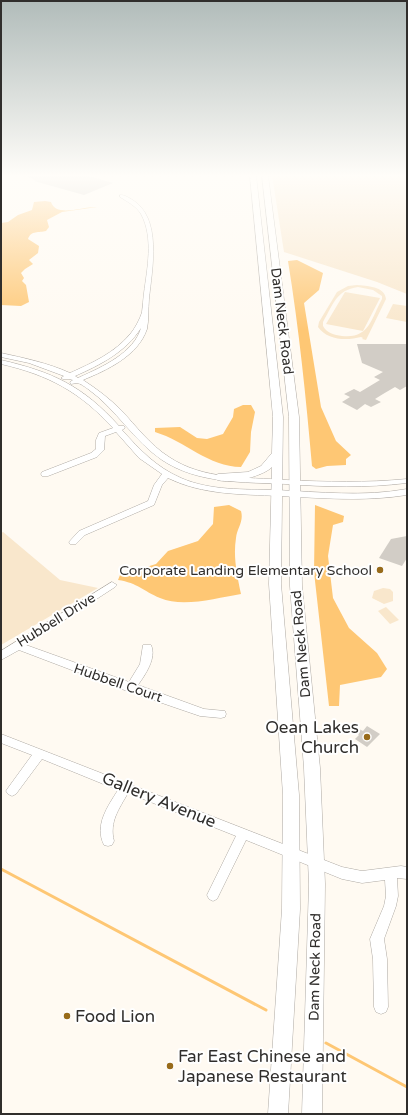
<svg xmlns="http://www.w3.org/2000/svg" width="408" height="1115" font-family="'Varela Round',sans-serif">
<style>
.green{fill:#f9e7cc;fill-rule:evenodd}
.water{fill:#fec774}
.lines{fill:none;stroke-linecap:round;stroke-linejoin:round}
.stream{stroke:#fec774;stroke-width:3}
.building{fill:#d2cdc6}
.minor-casing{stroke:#afaaa4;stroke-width:1}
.major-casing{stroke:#afaaa4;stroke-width:1}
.minor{fill:#fff;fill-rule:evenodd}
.major{fill:#fff;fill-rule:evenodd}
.poi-dot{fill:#986b1a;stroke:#fff;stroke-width:1.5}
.labels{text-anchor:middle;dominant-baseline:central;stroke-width:4;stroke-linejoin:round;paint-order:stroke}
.street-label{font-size:14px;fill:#302e2c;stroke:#fff}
.poi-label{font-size:14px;fill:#302e2c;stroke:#fff;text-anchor:end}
.near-poi-label{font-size:17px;fill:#302e2c;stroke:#fff;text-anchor:start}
.near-street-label{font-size:17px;fill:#302e2c;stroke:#fff}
</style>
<rect width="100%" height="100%" fill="#fffaf2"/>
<g class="green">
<polygon points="272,175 407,175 407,294 377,282 284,252"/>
<path d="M357,285C366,286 385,286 386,299L366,340L362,339L363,338L361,337C346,341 327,340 318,327L319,322L337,292L348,286ZM358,287L373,290L382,296V299C371,319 369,339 342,336C334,335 327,333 323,326V322C333,305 336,290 358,287Z"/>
<polygon points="345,292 380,298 363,331 326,324"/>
<polygon points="393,304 407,306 407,322 386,318"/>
<polygon points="3,532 60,580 98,588 1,645 1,533"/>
<polygon points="383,588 390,589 393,592 393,601 384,604 372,598 374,591"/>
<polygon points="386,607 399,620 390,624 378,611"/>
</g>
<g class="water">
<path d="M45,201L51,202C56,218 84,206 97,207L62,212L47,220L49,227L46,231C39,233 31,230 28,239L39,246L38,253L29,260L33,264L25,269L21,273L24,278L22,281L26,285L29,302L21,306L1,305V223L8,222L18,215L32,210L34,202Z"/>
<path d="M297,260L323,273L319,290L304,303L321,407L336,441L351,455L346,459V465L327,466L316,469L312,466C306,397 299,329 288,261Z"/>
<path d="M243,405H251L255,412L251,432L250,452L241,467C209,467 185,441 155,432V428L180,427L197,438L207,439L223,434L233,417L234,409Z"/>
<path d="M229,505L241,511C244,522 237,528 236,538C233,557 237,575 241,594C216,598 183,608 160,598C143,591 138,583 118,580L120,575L156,564L168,551L198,541L213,524L214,507Z"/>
<polygon points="315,505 344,516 343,522 333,525 328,556 333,598 349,628 377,653 387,669 381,677 340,685 339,706 329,706 314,572"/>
</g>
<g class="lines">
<g class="stream">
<polyline points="1,869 266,1010"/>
<polyline points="326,1043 407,1087"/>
</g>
</g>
<g class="building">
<polygon points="24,175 85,175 113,183 84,195 34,181 35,180"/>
<polygon points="357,344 407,344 407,386 400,390 395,387 383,394 375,399 381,402 371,407 365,404 357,410 342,402 350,397 344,394 354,389 360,392 380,380 374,377 383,372 362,363"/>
<polygon points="407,536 407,558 402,566 379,558 391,539"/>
<polygon points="367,726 380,734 367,747 355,739 359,735 356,732 359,729 363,731"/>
</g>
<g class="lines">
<g class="minor-casing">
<g id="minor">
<path d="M120,195C125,195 127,197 131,199C163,217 152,269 149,299C148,309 149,319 147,329C138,356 107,370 83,380C97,389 110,399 121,410C136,426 150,445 169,457C203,480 246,477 286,480C327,482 366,483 407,479V483C366,488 326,487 286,484C244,482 198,484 162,460C134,441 116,409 88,389C85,387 80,383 77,383C75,383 73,384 71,384L70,382L73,380L69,379H63L61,378L64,376L29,363L1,357V353C24,358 48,363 70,373C92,363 115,353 131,333C135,328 140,319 142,312C143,306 143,299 144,293C147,269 154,238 141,214C136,206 128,202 120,197ZM141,328C134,353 102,367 80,377L78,378L75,376C100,365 126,352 141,328Z"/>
<path d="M1,360C53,372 83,386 119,426H124L125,428L122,430C140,450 156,467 181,478C211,491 244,489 276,490C320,492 363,497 407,489V495C364,502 322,498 279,496C240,494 203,495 168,478L162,485L154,505L85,535L76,544H70L69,542L79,531L148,501L154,485L162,474L139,458L116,432L105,436L104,450L97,457L48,476H42L41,474L42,472L91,453L96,449V440L99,433L113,428C80,392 49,375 1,364Z"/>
<path d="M112,582L117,585L115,587L26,645L129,682L140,664L143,645H151C157,658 145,675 138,685L204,709L225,711L226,714L225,717L221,718L200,716L127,691L19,650L1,660V651Z"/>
<path d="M1,734L342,867L362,871L401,866L407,867V879L397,878L398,896L396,906L384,939L387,959L388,1007L386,1012L381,1014L376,1012L374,1007L373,959L370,939L384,906L386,896L385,880L362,883L342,879L246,840L217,899L213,901L209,899L207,895L236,836L128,793C119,809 109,822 114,841L112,845L108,846L104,845C94,825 108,806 118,790L42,759L16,794L12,796L8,794L6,791L8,788L32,755L1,743Z"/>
</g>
</g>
<g class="major-casing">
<g id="major">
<path d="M250,175H256L283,417L281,584L299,795L300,909L288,1114H268L282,909L283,795L269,584L272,467C263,477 221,487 213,477L218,474L248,472L261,466L272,453L273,417Z"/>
<polygon points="262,175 268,175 299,417 302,586 320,768 325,884 322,1114 302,1114 309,884 304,768 290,586 289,417"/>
</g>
</g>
<use href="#minor" class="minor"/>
<use href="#major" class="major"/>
</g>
<linearGradient id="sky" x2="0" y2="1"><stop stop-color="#b1bcba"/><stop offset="0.53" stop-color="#fffdf9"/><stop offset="1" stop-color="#fffdf9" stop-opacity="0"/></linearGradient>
<rect width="408" height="331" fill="url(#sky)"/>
<g class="poi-dot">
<circle cx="380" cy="570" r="4"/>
<circle cx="367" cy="737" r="4"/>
<circle cx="67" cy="1016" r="4"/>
<circle cx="170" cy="1066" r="4"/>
</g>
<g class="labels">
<g class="street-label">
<text transform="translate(282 321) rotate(83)">Dam Neck Road</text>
<text transform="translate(56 620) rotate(-32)">Hubbell Drive</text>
<text transform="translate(301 644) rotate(-95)">Dam Neck Road</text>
<text transform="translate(118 683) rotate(19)">Hubbell Court</text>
<text transform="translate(315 967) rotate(-89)">Dam Neck Road</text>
</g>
<g class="poi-label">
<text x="372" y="570">Corporate Landing Elementary School</text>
</g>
<g class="near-poi-label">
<text x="359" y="727" text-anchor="end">Oean Lakes<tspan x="359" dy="20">Church</tspan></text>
<text x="75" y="1016">Food Lion</text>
<text x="178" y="1056">Far East Chinese and<tspan x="178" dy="20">Japanese Restaurant</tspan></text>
</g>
<g class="near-street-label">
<text transform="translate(159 800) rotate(22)">Gallery Avenue</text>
</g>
</g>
<rect width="408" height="1115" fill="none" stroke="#302e2c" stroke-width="4"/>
</svg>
